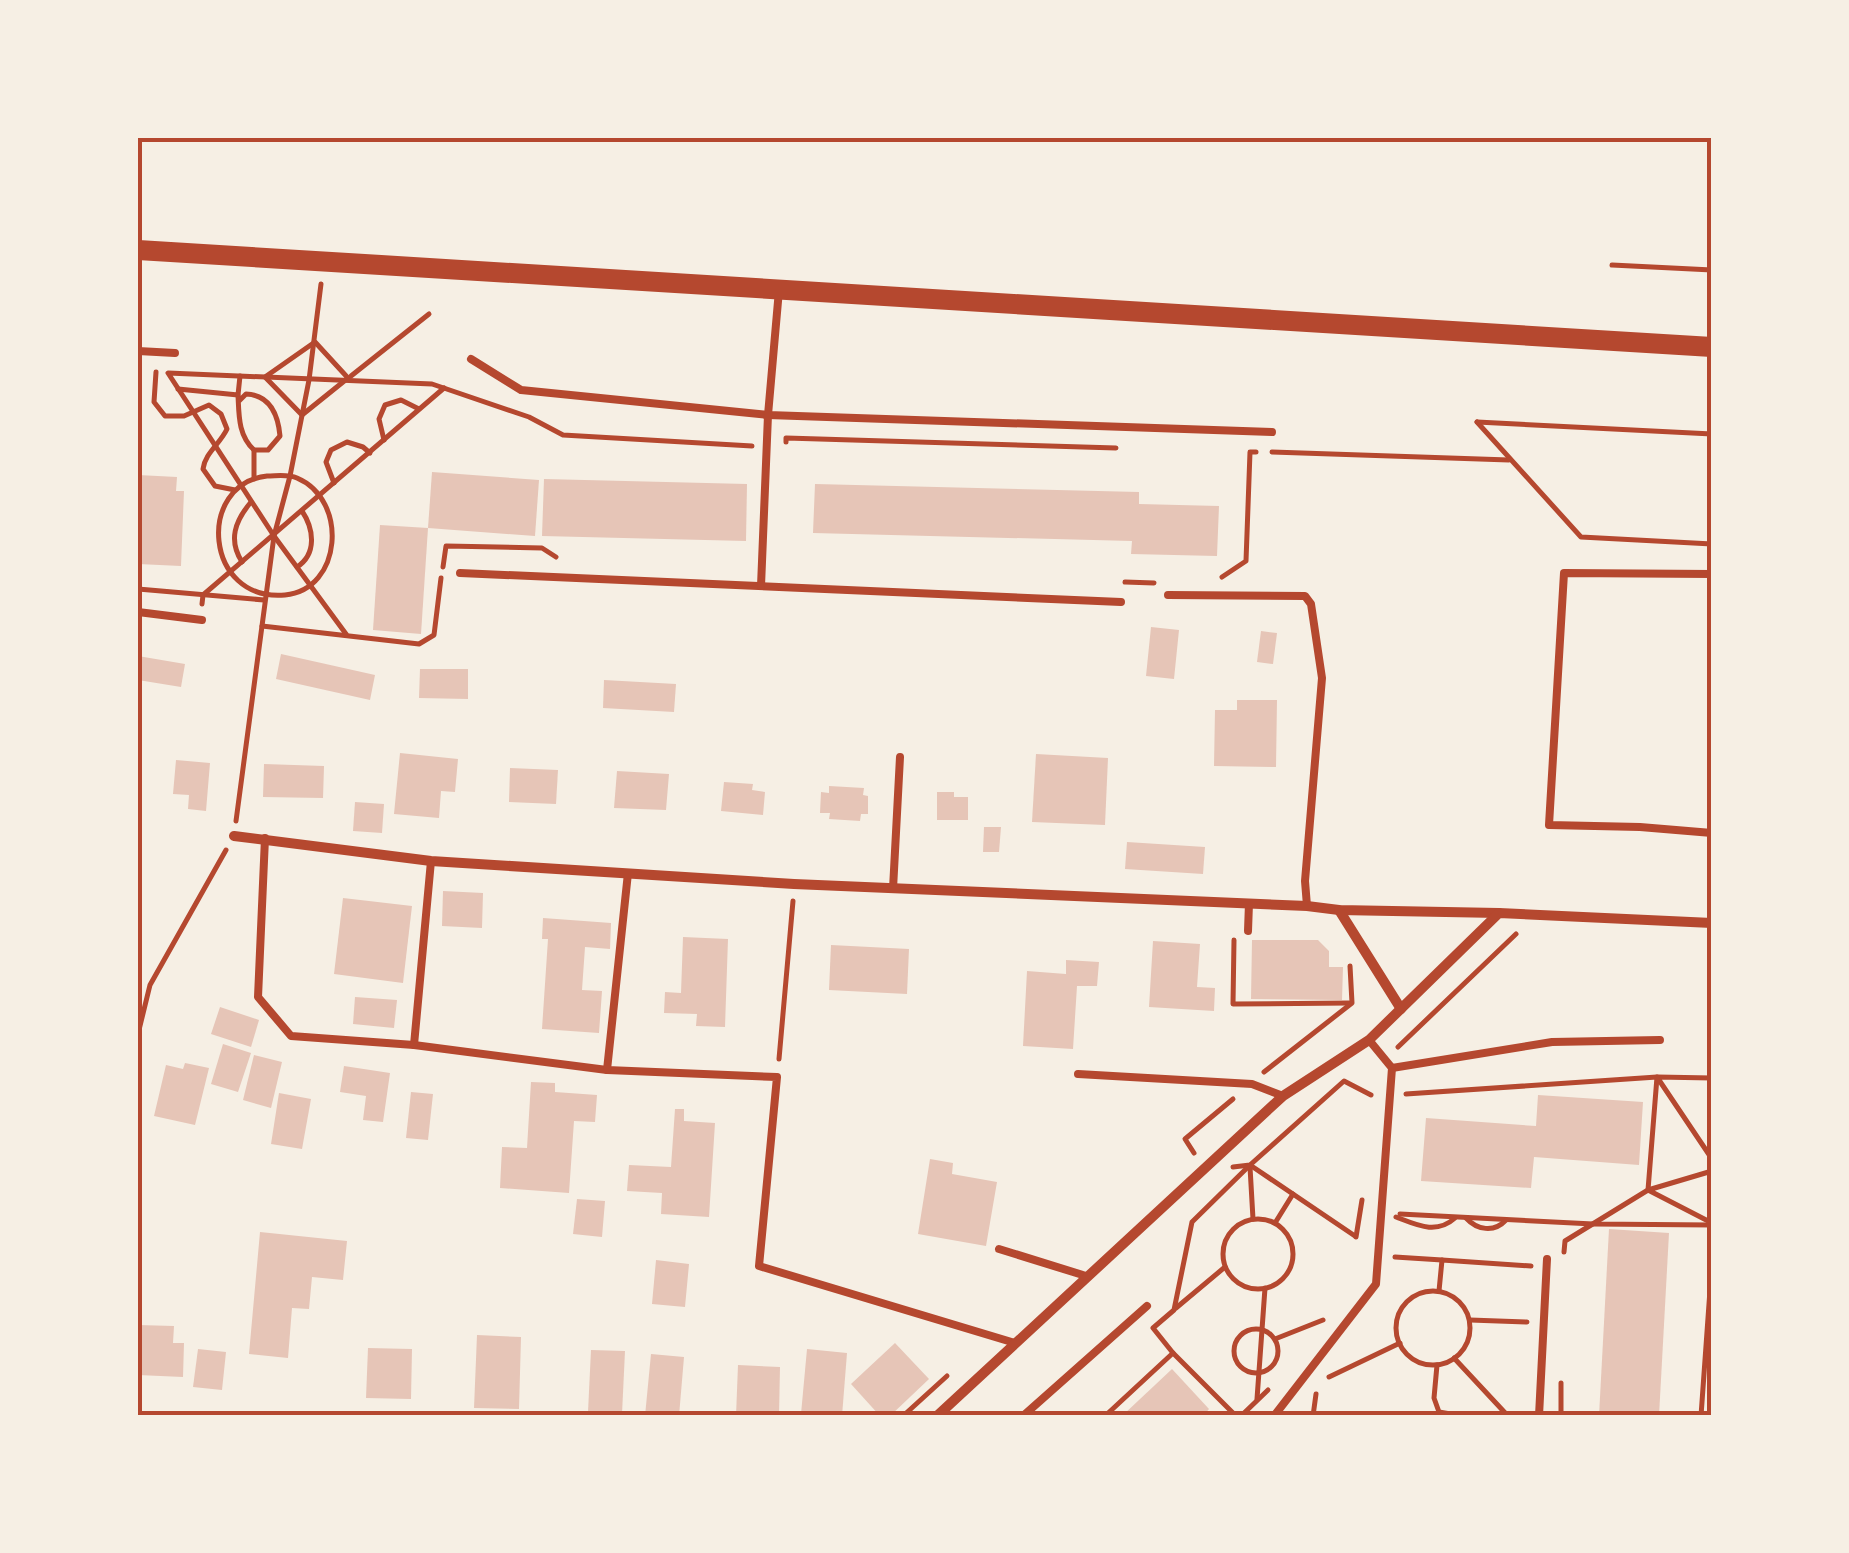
<svg xmlns="http://www.w3.org/2000/svg" width="1849" height="1553" font-family="Ubuntu,sans-serif">
<style>
.building{fill:#e6c5b7}
.lines{fill:none;stroke-linecap:round;stroke-linejoin:round}
.path{stroke:#b5482f;stroke-width:5}
.service{stroke:#b5482f;stroke-width:8}
.minor{stroke:#b5482f;stroke-width:10}
.secondary{stroke:#b5482f;stroke-width:20}
.neatline{fill:none;stroke:#b5482f;stroke-width:4}
</style>
<rect width="100%" height="100%" fill="#f6efe4"/>
<g class="building">
<polygon points="432,472 539,480 535,536 428,528"/>
<polygon points="138,475 177,477 176,491 184,491 181,566 138,564"/>
<polygon points="544,479 747,484 746,541 542,536"/>
<polygon points="815,484 1139,492 1139,504 1219,506 1217,556 1131,554 1132,541 813,533"/>
<polygon points="380,525 428,528 421,634 373,630"/>
<polygon points="1151,627 1179,630 1174,679 1146,676"/>
<polygon points="1261,631 1277,633 1273,664 1257,662"/>
<polygon points="281,654 375,675 370,700 276,679"/>
<polygon points="138,656 185,664 181,687 138,680"/>
<polygon points="420,669 468,669 468,699 419,698"/>
<polygon points="604,680 676,684 674,712 603,708"/>
<polygon points="1237,700 1277,700 1276,767 1214,766 1215,710 1237,710"/>
<polygon points="400,753 458,759 455,792 441,791 439,818 394,814"/>
<polygon points="1036,754 1108,758 1105,825 1032,822"/>
<polygon points="176,760 210,763 206,811 188,809 189,795 173,794"/>
<polygon points="264,764 324,766 323,798 263,797"/>
<polygon points="510,768 558,770 556,804 509,802"/>
<polygon points="617,771 669,774 666,810 614,808"/>
<polygon points="724,782 753,784 752,790 765,792 763,815 721,811"/>
<polygon points="829,786 864,788 863,795 868,796 868,814 861,814 860,821 829,819 830,813 820,813 821,792 829,793"/>
<polygon points="937,792 954,792 954,797 968,797 968,820 937,820"/>
<polygon points="355,802 384,804 382,833 353,831"/>
<polygon points="984,827 1001,827 999,852 983,852"/>
<polygon points="1127,842 1205,847 1203,874 1125,869"/>
<polygon points="443,891 483,893 482,928 442,926"/>
<polygon points="343,898 412,906 403,983 334,974"/>
<polygon points="543,918 611,923 610,949 585,947 582,990 602,991 599,1033 542,1029 548,939 542,939"/>
<polygon points="683,937 728,939 725,1027 696,1026 697,1014 664,1013 665,992 681,993"/>
<polygon points="1252,940 1318,940 1329,951 1329,967 1343,967 1342,1000 1251,999"/>
<polygon points="1153,941 1200,944 1197,987 1215,988 1214,1011 1149,1007"/>
<polygon points="831,945 909,949 907,994 829,990"/>
<polygon points="1066,960 1099,962 1097,986 1077,986 1073,1049 1023,1046 1027,971 1066,974"/>
<polygon points="355,997 397,1000 394,1028 353,1024"/>
<polygon points="220,1007 259,1020 251,1047 211,1034"/>
<polygon points="223,1044 251,1053 238,1092 211,1084"/>
<polygon points="254,1055 282,1062 271,1108 243,1100"/>
<polygon points="185,1063 209,1068 195,1125 154,1116 166,1065 183,1069"/>
<polygon points="344,1066 390,1073 383,1122 363,1120 366,1096 340,1092"/>
<polygon points="531,1082 555,1083 555,1092 597,1095 595,1122 574,1121 569,1193 500,1188 502,1147 527,1148"/>
<polygon points="411,1092 433,1094 428,1140 406,1138"/>
<polygon points="279,1093 311,1099 302,1149 271,1144"/>
<polygon points="1538,1095 1643,1102 1639,1165 1534,1157 1531,1188 1421,1181 1426,1118 1536,1126"/>
<polygon points="675,1109 684,1109 684,1121 715,1123 709,1217 661,1214 662,1193 627,1191 629,1165 671,1167"/>
<polygon points="930,1159 953,1163 952,1174 997,1182 986,1246 918,1234"/>
<polygon points="577,1199 605,1201 602,1237 573,1234"/>
<polygon points="1609,1229 1669,1233 1659,1416 1599,1416"/>
<polygon points="260,1232 347,1241 343,1280 312,1277 309,1309 292,1308 288,1358 249,1354"/>
<polygon points="656,1260 689,1264 685,1307 652,1304"/>
<polygon points="138,1325 174,1326 173,1343 184,1343 183,1377 138,1375"/>
<polygon points="477,1335 521,1337 519,1409 474,1408"/>
<polygon points="895,1343 929,1379 890,1416 880,1416 851,1384"/>
<polygon points="368,1348 412,1349 411,1399 366,1398"/>
<polygon points="198,1349 226,1352 222,1390 193,1387"/>
<polygon points="807,1349 847,1353 842,1416 801,1414"/>
<polygon points="591,1350 625,1351 622,1414 588,1412"/>
<polygon points="651,1354 684,1357 679,1416 645,1416"/>
<polygon points="738,1365 780,1367 779,1416 736,1416"/>
<polygon points="1172,1369 1209,1409 1203,1416 1122,1416"/>
</g>
<g class="lines">
<g class="path">
<polyline points="1612,265 1712,270"/>
<polygon points="315,342 348,378 302,415 265,377"/>
<path d="M156,372L154,402L165,416H184L209,405L221,414L227,429C220,444 205,453 203,469L215,486L235,490"/>
<polyline points="351,376 429,314"/>
<polyline points="178,389 238,395 240,376"/>
<path d="M238,395C239,415 238,435 254,450H268L280,436C278,414 270,395 246,394L239,401"/>
<polyline points="1477,422 1581,537 1712,544"/>
<polyline points="1477,422 1712,434"/>
<polyline points="384,440 379,419 385,405 401,400 419,409"/>
<polyline points="786,442 786,438 1116,448"/>
<polyline points="1272,452 1509,460"/>
<path d="M267,476C277,476 288,474 297,478C349,500 342,590 285,595C204,602 196,484 267,476Z"/>
<polyline points="254,479 254,450"/>
<polyline points="334,483 326,462 331,450 347,442 363,447 370,453"/>
<path d="M242,562C228,540 235,521 251,502"/>
<path d="M297,567C317,554 314,529 302,511"/>
<polyline points="443,567 446,546 542,548 556,557"/>
<polyline points="1222,577 1246,561 1250,452 1256,452"/>
<polyline points="1125,582 1154,583"/>
<polyline points="138,589 264,600"/>
<polyline points="202,604 203,595 444,388"/>
<polyline points="262,626 419,644 434,635 441,578"/>
<polyline points="346,634 274,536 168,373 432,384 529,417 563,435 752,446"/>
<polyline points="236,821 274,536 290,476 309,380 321,284"/>
<polyline points="1234,940 1233,1004 1349,1003"/>
<polyline points="138,1034 150,985 226,850"/>
<polyline points="1398,1047 1516,934"/>
<polyline points="779,1059 793,901"/>
<polyline points="1264,1072 1352,1003 1350,966"/>
<polyline points="1712,1078 1657,1077 1712,1159"/>
<polyline points="1406,1094 1657,1077 1648,1190 1565,1241 1564,1252"/>
<polyline points="1194,1153 1185,1139 1233,1099"/>
<polyline points="1233,1167 1250,1165 1344,1081 1371,1095"/>
<polyline points="1250,1167 1253,1219"/>
<polyline points="1712,1171 1648,1190 1712,1223"/>
<polyline points="1400,1214 1593,1224 1712,1225"/>
<path d="M1396,1217C1417,1225 1436,1235 1455,1218"/>
<path d="M1466,1218C1477,1230 1494,1233 1506,1220"/>
<circle cx="1258" cy="1254" r="35"/>
<polyline points="1275,1223 1293,1194"/>
<polyline points="1356,1237 1362,1200"/>
<polyline points="1395,1257 1442,1260"/>
<polyline points="1439,1291 1442,1260 1531,1266"/>
<circle cx="1433" cy="1328" r="37"/>
<polyline points="1176,1308 1225,1267"/>
<polyline points="1470,1320 1527,1322"/>
<circle cx="1256" cy="1351" r="22"/>
<polyline points="1275,1339 1323,1320"/>
<polyline points="1173,1353 1153,1328 1174,1310 1192,1222 1250,1165 1355,1236"/>
<polyline points="1454,1358 1508,1416"/>
<polyline points="1437,1365 1434,1398 1439,1412 1462,1416"/>
<polyline points="1329,1377 1400,1343"/>
<polyline points="1257,1399 1265,1288"/>
<polyline points="138,1415 141,1416"/>
<polyline points="903,1416 947,1376"/>
<polyline points="1105,1416 1173,1353 1236,1416"/>
<polyline points="1241,1416 1268,1390"/>
<polyline points="1313,1416 1316,1394"/>
<polyline points="1561,1416 1561,1383"/>
<polyline points="1701,1416 1712,1262"/>
</g>
<g class="service">
<polyline points="138,351 175,353"/>
<polyline points="471,359 521,390 768,415 1272,432"/>
<polyline points="460,573 1121,602"/>
<polyline points="1712,574 1564,573 1549,825 1640,827 1712,833"/>
<polyline points="761,586 768,415 779,290"/>
<polyline points="1168,595 1305,596 1311,604 1322,678 1305,881 1307,906"/>
<polyline points="138,612 202,620"/>
<polyline points="265,838 258,997 291,1036 414,1045 607,1070 777,1077 759,1266 1015,1343"/>
<polyline points="893,889 900,757"/>
<polyline points="1248,931 1249,903"/>
<polyline points="414,1045 431,861"/>
<polyline points="1392,1068 1552,1042 1660,1040"/>
<polyline points="607,1070 628,873"/>
<polyline points="1078,1074 1252,1084 1283,1096"/>
<polyline points="999,1249 1086,1276"/>
<polyline points="1023,1416 1147,1306"/>
<polyline points="1274,1416 1376,1284 1392,1068 1369,1040"/>
<polyline points="1539,1416 1547,1259"/>
</g>
<g class="minor">
<polyline points="234,836 431,861 794,884 1307,906 1339,910 1499,913"/>
<polyline points="1339,910 1401,1009"/>
<polyline points="937,1416 1283,1096 1369,1040 1499,913 1712,923"/>
</g>
<polyline class="secondary" points="138,250 1712,347"/>
</g>
<rect width="1849" height="1553" fill="none" stroke="#f6efe4" stroke-width="280"/>
<rect x="140" y="140" width="1569" height="1273" class="neatline"/>
</svg>
